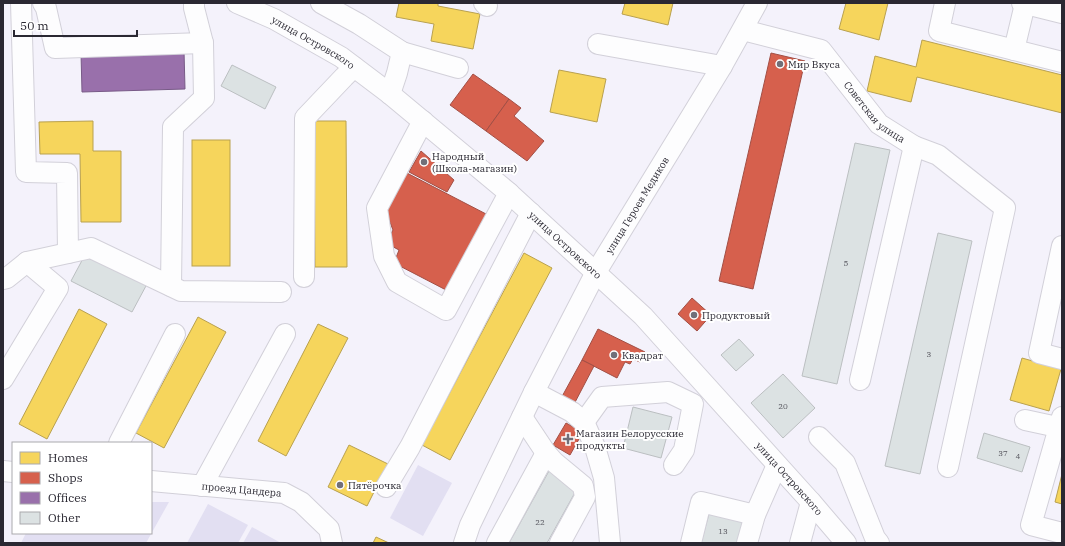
<svg xmlns="http://www.w3.org/2000/svg" width="1065" height="546" font-family="'IBM Plex Serif',serif">
<style>
.green{fill:#e2dff2}
.homes{fill:#f6d55c;stroke:#b9a14f}
.shops{fill:#d6604d;stroke:#a24f45}
.offices{fill:#9970ab;stroke:#785a87}
.building{fill:#dce2e3;stroke:#bbbfc1}
.lines{fill:none;stroke-linecap:round;stroke-linejoin:round}
.minor-casing{stroke:#d2d0d9;stroke-width:22}
.minor{stroke:#fdfdfe;stroke-width:20}
.poi-dot{fill:#716f78;stroke:#fff;stroke-width:1.5}
.labels{text-anchor:middle;dominant-baseline:central;stroke-width:4;stroke-linejoin:round;paint-order:stroke}
.number-label{font-size:8px;fill:#56565e}
.street-label{font-size:10px;fill:#2a2832;stroke:#fff}
.poi-label{font-size:10px;fill:#2a2832;stroke:#fff;text-anchor:start}
</style>
<rect width="100%" height="100%" fill="#f4f2fb"/>
<g class="green">
<polygon points="418,465 452,483 423,536 390,518"/>
<polygon points="151,502 169,502 146,543 21,543 26,533 151,533"/>
<polygon points="208,504 248,525 238,543 187,543"/>
<polygon points="252,527 281,543 243,543"/>
</g>
<g class="homes">
<polygon points="397,3 438,3 438,6 480,14 473,49 431,41 434,24 396,17 399,3"/>
<polygon points="625,3 673,3 668,25 622,14"/>
<polygon points="846,3 888,3 879,40 839,29"/>
<polygon points="922,40 1062,75 1062,113 917,77 911,102 867,91 875,56 916,67"/>
<polygon points="559,70 606,79 597,122 550,112"/>
<polygon points="93,121 93,151 121,151 121,222 81,222 80,154 40,154 39,122"/>
<polygon points="314,121 346,121 347,267 315,267"/>
<rect x="192" y="140" width="38" height="126"/>
<polygon points="524,253 552,268 450,460 422,445"/>
<polygon points="79,309 107,324 47,439 19,424"/>
<polygon points="198,317 226,332 164,448 136,433"/>
<polygon points="318,324 348,338 286,456 258,441"/>
<polygon points="1022,358 1061,369 1049,411 1010,400"/>
<polygon points="349,445 388,464 367,506 328,487"/>
<polygon points="1062,474 1062,504 1055,502"/>
<polygon points="376,537 389,543 373,543"/>
</g>
<g class="shops">
<polygon points="771,53 805,61 753,289 719,281"/>
<polygon points="473,74 509,99 486,131 450,105"/>
<polygon points="509,99 521,108 514,116 544,141 527,161 486,131"/>
<polygon points="421,151 454,180 447,192 409,172"/>
<polygon points="403,171 488,215 448,291 394,263 399,250 386,243 393,230 384,207"/>
<polygon points="692,298 711,315 697,331 678,314"/>
<polygon points="598,329 645,352 640,362 633,359 630,364 625,362 617,378 582,360"/>
<polygon points="582,360 594,366 572,408 559,402"/>
<polygon points="566,423 583,432 570,455 553,445"/>
</g>
<polygon class="offices" points="184,51 185,89 82,92 81,53"/>
<g class="building">
<polygon points="232,65 276,87 265,109 221,86"/>
<polygon points="855,143 890,150 837,384 802,376"/>
<polygon points="938,233 972,241 920,474 885,466"/>
<polygon points="86,253 147,284 132,312 71,281"/>
<polygon points="739,339 754,355 736,371 721,355"/>
<polygon points="783,374 815,408 783,438 751,403"/>
<polygon points="633,407 672,417 661,458 623,448"/>
<polygon points="984,433 1030,447 1022,472 977,458"/>
<polygon points="549,471 578,487 547,543 509,543"/>
<polygon points="710,510 746,519 740,543 701,543"/>
</g>
<g class="lines">
<g class="minor-casing">
<g id="minor">
<polyline points="21,3 26,172 67,173 68,253"/>
<polyline points="43,3 46,8 55,48 203,43 194,8 194,3"/>
<path id="s1" d="M237,3L274,19L341,57L390,94L509,193L643,316L811,502L846,543"/>
<polyline points="321,3 359,24 402,52 397,73 390,94"/>
<polyline points="484,3 487,6"/>
<polyline points="945,3 939,31 1062,62"/>
<polyline points="1022,3 1062,13"/>
<path id="s2" d="M743,30L821,50L879,124L914,146L938,155L1005,208L948,467"/>
<polyline points="598,44 722,66"/>
<polyline points="1014,50 1025,4"/>
<polyline points="402,52 458,68"/>
<polyline points="423,121 377,208 384,256 397,282 446,310 509,193"/>
<polyline points="1062,246 1039,353 1062,359"/>
<polyline points="304,277 305,118 344,77 354,67"/>
<polyline points="3,279 7,278 27,262 91,248 181,291 281,292"/>
<polyline points="171,286 173,127 204,98 203,43"/>
<polyline points="3,379 58,288 27,262"/>
<polyline points="860,380 914,146"/>
<polyline points="534,392 572,412 584,422 595,447 604,478 610,543"/>
<polyline points="522,417 546,453 554,462 583,486 585,497 560,543"/>
<polyline points="1062,417 1031,525 1062,533"/>
<polyline points="1025,420 1062,428"/>
<polyline points="584,422 602,397 668,392 693,404 684,450 674,465"/>
<polyline points="819,437 845,463 875,538 879,543"/>
<polyline points="119,443 175,334"/>
<polyline points="3,471 13,472"/>
<path id="s3" d="M151,481L284,493L301,502L329,529L332,543"/>
<polyline points="202,486 285,334"/>
<polyline points="386,487 410,447 531,213"/>
<path id="s4" d="M464,543L470,525L534,392L596,272L722,66L757,3"/>
<polyline points="497,543 546,453"/>
<polyline points="691,543 701,502 755,515"/>
<polyline points="747,543 755,515 777,465"/>
<polyline points="800,543 811,502"/>
</g>
</g>
<use href="#minor" class="minor"/>
</g>
<g class="poi-dot">
<circle cx="780" cy="64" r="4"/>
<circle cx="424" cy="162" r="4"/>
<circle cx="694" cy="315" r="4"/>
<circle cx="614" cy="355" r="4"/>
<path d="M566 433h4v4h4v4h-4v4h-4v-4h-4v-4h4z"/>
<circle cx="340" cy="485" r="4"/>
</g>
<g class="labels">
<g class="number-label">
<text x="846" y="263">5</text>
<text x="929" y="354">3</text>
<text x="783" y="406">20</text>
<text x="1003" y="453">37</text>
<text x="1018" y="456">4</text>
<text x="540" y="522">22</text>
<text x="723" y="531">13</text>
</g>
<g class="street-label">
<text stroke="none"><textPath href="#s1" startOffset="86">улица Островского</textPath></text>
<text stroke="none"><textPath href="#s2" startOffset="163">Советская улица</textPath></text>
<text stroke="none"><textPath href="#s4" startOffset="380">улица Героев Медиков</textPath></text>
<text stroke="none"><textPath href="#s1" startOffset="410">улица Островского</textPath></text>
<text stroke="none"><textPath href="#s1" startOffset="734">улица Островского</textPath></text>
<text stroke="none"><textPath href="#s3" startOffset="91">проезд Цандера</textPath></text>
</g>
<g class="poi-label">
<text x="788" y="64">Мир Вкуса</text>
<text x="432" y="156">Народный<tspan x="432" dy="12">(Школа-магазин)</tspan></text>
<text x="702" y="315">Продуктовый</text>
<text x="622" y="355">Квадрат</text>
<text x="576" y="433">Магазин Белорусские<tspan x="576" dy="12">продукты</tspan></text>
<text x="348" y="485">Пятёрочка</text>
</g>
</g>
<rect width="1065" height="546" fill="none" stroke="#2a2832" stroke-width="8"/>
<rect x="12" y="442" width="140" height="92" fill="#ffffff" stroke="#aaa9ad"/>
<rect x="20" y="452" width="20" height="12" fill="#f6d55c" stroke="#aaa9ad"/>
<text x="48" y="462" font-size="12" fill="#2a2832">Homes</text>
<rect x="20" y="472" width="20" height="12" fill="#d6604d" stroke="#aaa9ad"/>
<text x="48" y="482" font-size="12" fill="#2a2832">Shops</text>
<rect x="20" y="492" width="20" height="12" fill="#9970ab" stroke="#aaa9ad"/>
<text x="48" y="502" font-size="12" fill="#2a2832">Offices</text>
<rect x="20" y="512" width="20" height="12" fill="#dce2e3" stroke="#aaa9ad"/>
<text x="48" y="522" font-size="12" fill="#2a2832">Other</text>
<path d="M14 30v6h123v-6" fill="none" stroke="#2a2832" stroke-width="2"/>
<text x="20" y="30" font-size="12" fill="#2a2832" stroke="#ffffff" stroke-width="3" paint-order="stroke">50 m</text>
</svg>
